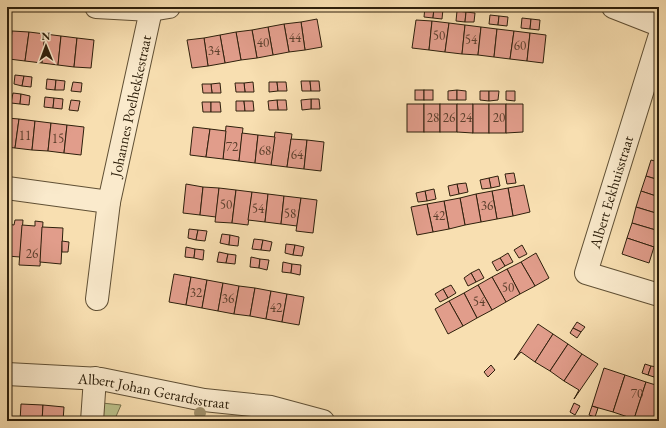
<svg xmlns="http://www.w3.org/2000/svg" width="666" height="428" font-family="'EB Garamond',serif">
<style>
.grass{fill:#bcc28c;stroke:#75714c}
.building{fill:#e19d8b;stroke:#2e200c}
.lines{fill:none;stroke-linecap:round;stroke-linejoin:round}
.minor-casing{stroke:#605035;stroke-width:24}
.minor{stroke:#faeacc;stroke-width:22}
.tree{fill:#a1916b}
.labels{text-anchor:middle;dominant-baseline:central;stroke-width:3;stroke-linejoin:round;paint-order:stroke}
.number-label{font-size:13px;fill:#5b3f2c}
.street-label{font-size:15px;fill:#2e200c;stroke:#faeacc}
</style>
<rect width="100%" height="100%" fill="#f8dfb1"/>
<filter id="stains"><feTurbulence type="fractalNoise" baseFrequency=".005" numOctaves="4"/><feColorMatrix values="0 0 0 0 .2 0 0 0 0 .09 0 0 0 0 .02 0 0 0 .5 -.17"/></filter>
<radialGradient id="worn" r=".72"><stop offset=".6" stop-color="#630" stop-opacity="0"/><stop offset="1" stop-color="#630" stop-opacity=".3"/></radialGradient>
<polygon class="grass" points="102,403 121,405 114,421 101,421"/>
<g class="building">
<polygon points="425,7 434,8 433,18 424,17"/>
<polygon points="434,8 443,9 442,19 433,18"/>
<polygon points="457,11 466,12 465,22 456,21"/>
<polygon points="466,12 475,13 474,22 465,22"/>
<polygon points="490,15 499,16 498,25 489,24"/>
<polygon points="499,16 508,17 507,26 498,25"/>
<polygon points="522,18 531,19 530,29 521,28"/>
<polygon points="317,19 322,47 305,50 301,22"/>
<polygon points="531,19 540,20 539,30 530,29"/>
<polygon points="416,20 432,21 429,50 412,48"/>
<polygon points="432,21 449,23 445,52 429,50"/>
<polygon points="301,22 305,50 289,52 284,24"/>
<polygon points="449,23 465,25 462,54 445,52"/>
<polygon points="284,24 289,52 273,55 268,27"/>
<polygon points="465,25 481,27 478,55 462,54"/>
<polygon points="268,27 273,55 257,58 252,30"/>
<polygon points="481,27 497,29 494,57 478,55"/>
<polygon points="497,29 514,31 510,59 494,57"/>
<polygon points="7,30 12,31 9,59 7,59"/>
<polygon points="252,30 257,58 241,60 236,32"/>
<polygon points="12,31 29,32 25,61 9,59"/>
<polygon points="514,31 530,33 527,61 510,59"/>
<polygon points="29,32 45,34 42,63 25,61"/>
<polygon points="236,32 241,60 225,63 220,35"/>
<polygon points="530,33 546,35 543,63 527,61"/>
<polygon points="45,34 61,36 58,65 42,63"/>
<polygon points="220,35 225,63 208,66 204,38"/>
<polygon points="61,36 77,38 74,67 58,65"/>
<polygon points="77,38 94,40 91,68 74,67"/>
<polygon points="204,38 208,66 192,68 187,40"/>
<polygon points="15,75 24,76 22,86 14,84"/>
<polygon points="24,76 32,77 31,87 22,86"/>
<polygon points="47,79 56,80 55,90 46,89"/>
<polygon points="56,80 65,81 64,90 55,90"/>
<polygon points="301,81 310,81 311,91 302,91"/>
<polygon points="310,81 319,81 320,91 311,91"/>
<polygon points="73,82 82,83 81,92 71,91"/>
<polygon points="253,82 254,92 245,92 244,83"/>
<polygon points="269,82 277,82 278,91 269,92"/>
<polygon points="277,82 286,82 287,91 278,91"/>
<polygon points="220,83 221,93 212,93 211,84"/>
<polygon points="235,83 244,83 245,92 236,92"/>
<polygon points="202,84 211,84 212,93 203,93"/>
<rect x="415" y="90" width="9" height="10"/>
<rect x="424" y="90" width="9" height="10"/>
<polygon points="457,90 457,100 448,100 448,91"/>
<polygon points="457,90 466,91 466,100 457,100"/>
<polygon points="480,91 489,91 489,101 480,100"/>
<polygon points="489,91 499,91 498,100 489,101"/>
<polygon points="506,91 515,91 515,101 506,100"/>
<polygon points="13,93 21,94 20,104 11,103"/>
<polygon points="21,94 30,96 29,105 20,104"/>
<polygon points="45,97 54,98 53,108 44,107"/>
<polygon points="54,98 63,99 62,109 53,108"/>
<polygon points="311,99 319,99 320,109 311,109"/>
<polygon points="311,99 311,109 302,110 301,100"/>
<polygon points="71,100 80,101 78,111 69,110"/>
<polygon points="277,100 286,100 287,110 278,110"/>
<polygon points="277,100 278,110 269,110 268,101"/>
<polygon points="236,101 244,101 245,111 236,111"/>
<polygon points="244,101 253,101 254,111 245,111"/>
<polygon points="202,102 211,102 211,112 203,112"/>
<polygon points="211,102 220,102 221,112 211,112"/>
<rect x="407" y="104" width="17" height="28"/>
<rect x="424" y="104" width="16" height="28"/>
<rect x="440" y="104" width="17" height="28"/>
<polygon points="457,104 473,104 473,133 457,132"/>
<rect x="473" y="104" width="16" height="29"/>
<rect x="489" y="104" width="17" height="29"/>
<polygon points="506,104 523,104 523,132 506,133"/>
<polygon points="7,118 19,119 15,148 7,147"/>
<polygon points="19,119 35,121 32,150 15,148"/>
<polygon points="35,121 51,123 48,151 32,150"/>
<polygon points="51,123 67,125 64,153 48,151"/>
<polygon points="67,125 84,127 81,155 64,153"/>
<polygon points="226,126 243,128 239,161 223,159"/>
<polygon points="193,127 210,129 206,157 190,155"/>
<polygon points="210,129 226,131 223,159 206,157"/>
<polygon points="275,132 292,134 287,167 271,165"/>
<polygon points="242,133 258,135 255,163 239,161"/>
<polygon points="258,135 275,137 271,165 255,163"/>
<polygon points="291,139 307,140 304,169 287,167"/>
<polygon points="307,140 324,142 321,171 304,169"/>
<polygon points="651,160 659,162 659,180 646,176"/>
<polygon points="514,173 516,183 507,184 505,174"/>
<polygon points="498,176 500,186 491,188 489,178"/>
<polygon points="646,176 659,180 659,197 641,191"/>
<polygon points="489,178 491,188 482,189 480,180"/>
<polygon points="466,183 468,192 459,194 457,184"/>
<polygon points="186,184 203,187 200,215 183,213"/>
<polygon points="457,184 459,194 450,196 448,186"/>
<polygon points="524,185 530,212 513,216 508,188"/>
<polygon points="203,187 219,188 216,217 200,215"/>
<polygon points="219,188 236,190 232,223 215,222"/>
<polygon points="508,188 513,216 497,219 492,191"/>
<polygon points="434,189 436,199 427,201 425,191"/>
<polygon points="236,190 252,192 248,225 232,223"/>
<polygon points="425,191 427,201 418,202 416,193"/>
<polygon points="492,191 497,219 481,222 476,194"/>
<polygon points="641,191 659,197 659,214 636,207"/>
<polygon points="252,192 268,194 265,222 248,220"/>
<polygon points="268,194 284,196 281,224 265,222"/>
<polygon points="476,194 481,222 465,225 460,198"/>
<polygon points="284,196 301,198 297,226 281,224"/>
<polygon points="301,198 317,200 313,233 296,231"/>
<polygon points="460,198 465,225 449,229 444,201"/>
<polygon points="444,201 449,229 433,232 427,204"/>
<polygon points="427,204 433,232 417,235 411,207"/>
<polygon points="636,207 659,214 659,231 632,223"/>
<polygon points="15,220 23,220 20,257 7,256 7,224 14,225"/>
<polygon points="35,221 43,222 40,266 19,265 22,225 35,226"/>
<polygon points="632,223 659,231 654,247 627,238"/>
<polygon points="42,227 63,228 61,264 40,262"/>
<polygon points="189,229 198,230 196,240 188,238"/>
<polygon points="198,230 207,231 205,241 196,240"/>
<polygon points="222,234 230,235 229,245 220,243"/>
<polygon points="230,235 239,237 238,246 229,245"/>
<polygon points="627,238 654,247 649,263 622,254"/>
<polygon points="254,239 263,240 261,250 252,249"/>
<polygon points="263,240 272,242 270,251 261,250"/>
<polygon points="62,241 69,242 68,252 62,252"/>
<polygon points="286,244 295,245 293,255 285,253"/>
<polygon points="295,245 304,247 302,256 293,255"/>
<polygon points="522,245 527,254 519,258 514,250"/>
<polygon points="186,247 195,249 194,258 185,257"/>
<polygon points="195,249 204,250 203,260 194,258"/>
<polygon points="219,252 228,254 226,263 217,262"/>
<polygon points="508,253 513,262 505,266 500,258"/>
<polygon points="536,253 549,278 535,286 521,262"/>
<polygon points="228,254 236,255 235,264 226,263"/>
<polygon points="251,257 260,259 259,268 250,267"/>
<polygon points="500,258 505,266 497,271 492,262"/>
<polygon points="260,259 269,260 267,270 259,268"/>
<polygon points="283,262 292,264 291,273 282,272"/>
<polygon points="521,262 535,286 520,294 507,269"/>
<polygon points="292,264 301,265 300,275 291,273"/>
<polygon points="479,269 484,278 476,282 471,273"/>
<polygon points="507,269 520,294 506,302 492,277"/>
<polygon points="471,273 476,282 468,286 464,278"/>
<polygon points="174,274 191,277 186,305 169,302"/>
<polygon points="191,277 207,280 202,308 186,305"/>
<polygon points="492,277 506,302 492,310 478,285"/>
<polygon points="207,280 223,283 218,311 202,308"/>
<polygon points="223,283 239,286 234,314 218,311"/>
<polygon points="451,285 456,293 448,298 443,289"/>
<polygon points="478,285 492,310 477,318 464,293"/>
<polygon points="239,286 255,288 250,316 234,314"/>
<polygon points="255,288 271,291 266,319 250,316"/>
<polygon points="443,289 448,298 440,302 435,294"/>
<polygon points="271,291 287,294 282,322 266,319"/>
<polygon points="464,293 477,318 463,326 449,301"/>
<polygon points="287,294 304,297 299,325 282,322"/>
<polygon points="449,301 463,326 448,334 435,309"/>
<polygon points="577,322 585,327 581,332 573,328"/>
<polygon points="538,324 553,334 535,362 521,352 514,360"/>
<polygon points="573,328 581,332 577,338 570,333"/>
<polygon points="553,334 568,344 550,371 535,362"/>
<polygon points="568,344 582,354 564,381 550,371"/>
<polygon points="582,354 598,364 574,399 579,390 564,381"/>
<polygon points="645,364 651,366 648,375 642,373"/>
<polygon points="491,365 495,370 488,377 484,372"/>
<polygon points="651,366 657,367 654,377 648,375"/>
<polygon points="604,368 625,375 613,412 592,406"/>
<polygon points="625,375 646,382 634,419 613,412"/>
<polygon points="646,382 659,386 659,412 656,421 634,419"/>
<polygon points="574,403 580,406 575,415 570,412"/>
<polygon points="21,404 43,405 42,421 20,421"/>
<polygon points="43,405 64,407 63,421 42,421"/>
<polygon points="592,406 598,408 595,417 589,415"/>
</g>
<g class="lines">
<g class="minor-casing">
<g id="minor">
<polyline points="96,7 151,10 169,7"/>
<polyline points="613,7 659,25"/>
<polyline points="659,38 586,273 659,295"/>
<polyline points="7,188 109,202"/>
<path id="s1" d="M97,299L109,202L151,10"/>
<path id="s2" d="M7,374L101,379L204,400L271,407L323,421"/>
<polyline points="92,421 95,378"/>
</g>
</g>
<use href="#minor" class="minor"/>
</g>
<circle class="tree" cx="200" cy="413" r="6"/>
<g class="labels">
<g class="number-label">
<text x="439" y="35">50</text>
<text x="295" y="37">44</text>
<text x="471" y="39">54</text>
<text x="263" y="42">40</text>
<text x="520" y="45">60</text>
<text x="214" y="50">34</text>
<text x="433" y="117">28</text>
<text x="449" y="117">26</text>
<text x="466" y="117">24</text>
<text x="499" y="117">20</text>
<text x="25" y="135">11</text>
<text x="58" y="138">15</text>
<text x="232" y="146">72</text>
<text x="265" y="150">68</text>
<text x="297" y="154">64</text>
<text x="226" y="204">50</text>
<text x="487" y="205">36</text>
<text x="258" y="208">54</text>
<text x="290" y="213">58</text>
<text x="439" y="215">42</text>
<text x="32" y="253">26</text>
<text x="508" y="287">50</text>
<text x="196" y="292">32</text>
<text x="228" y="298">36</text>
<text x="479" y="301">54</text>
<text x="276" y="307">42</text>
<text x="637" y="393">70</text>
</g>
<g class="street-label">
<text stroke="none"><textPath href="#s1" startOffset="196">Johannes Poelhekkestraat</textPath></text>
<text transform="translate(611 192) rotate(-73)">Albert Eekhuisstraat</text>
<text stroke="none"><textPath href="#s2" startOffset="148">Albert Johan Gerardsstraat</textPath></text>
</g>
</g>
<rect width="666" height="428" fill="none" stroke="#f8dfb1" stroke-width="24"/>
<rect x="8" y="8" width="650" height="412" fill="none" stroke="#2e200c" stroke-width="2"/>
<rect x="12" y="12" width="642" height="404" fill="none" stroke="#2e200c"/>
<g transform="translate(46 46) rotate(359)" stroke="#faeacc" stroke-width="3" paint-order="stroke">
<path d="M0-3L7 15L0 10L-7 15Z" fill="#2e200c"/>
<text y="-6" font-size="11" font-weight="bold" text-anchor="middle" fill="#2e200c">N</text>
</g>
<rect width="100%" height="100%" filter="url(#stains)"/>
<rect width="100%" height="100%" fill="url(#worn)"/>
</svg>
